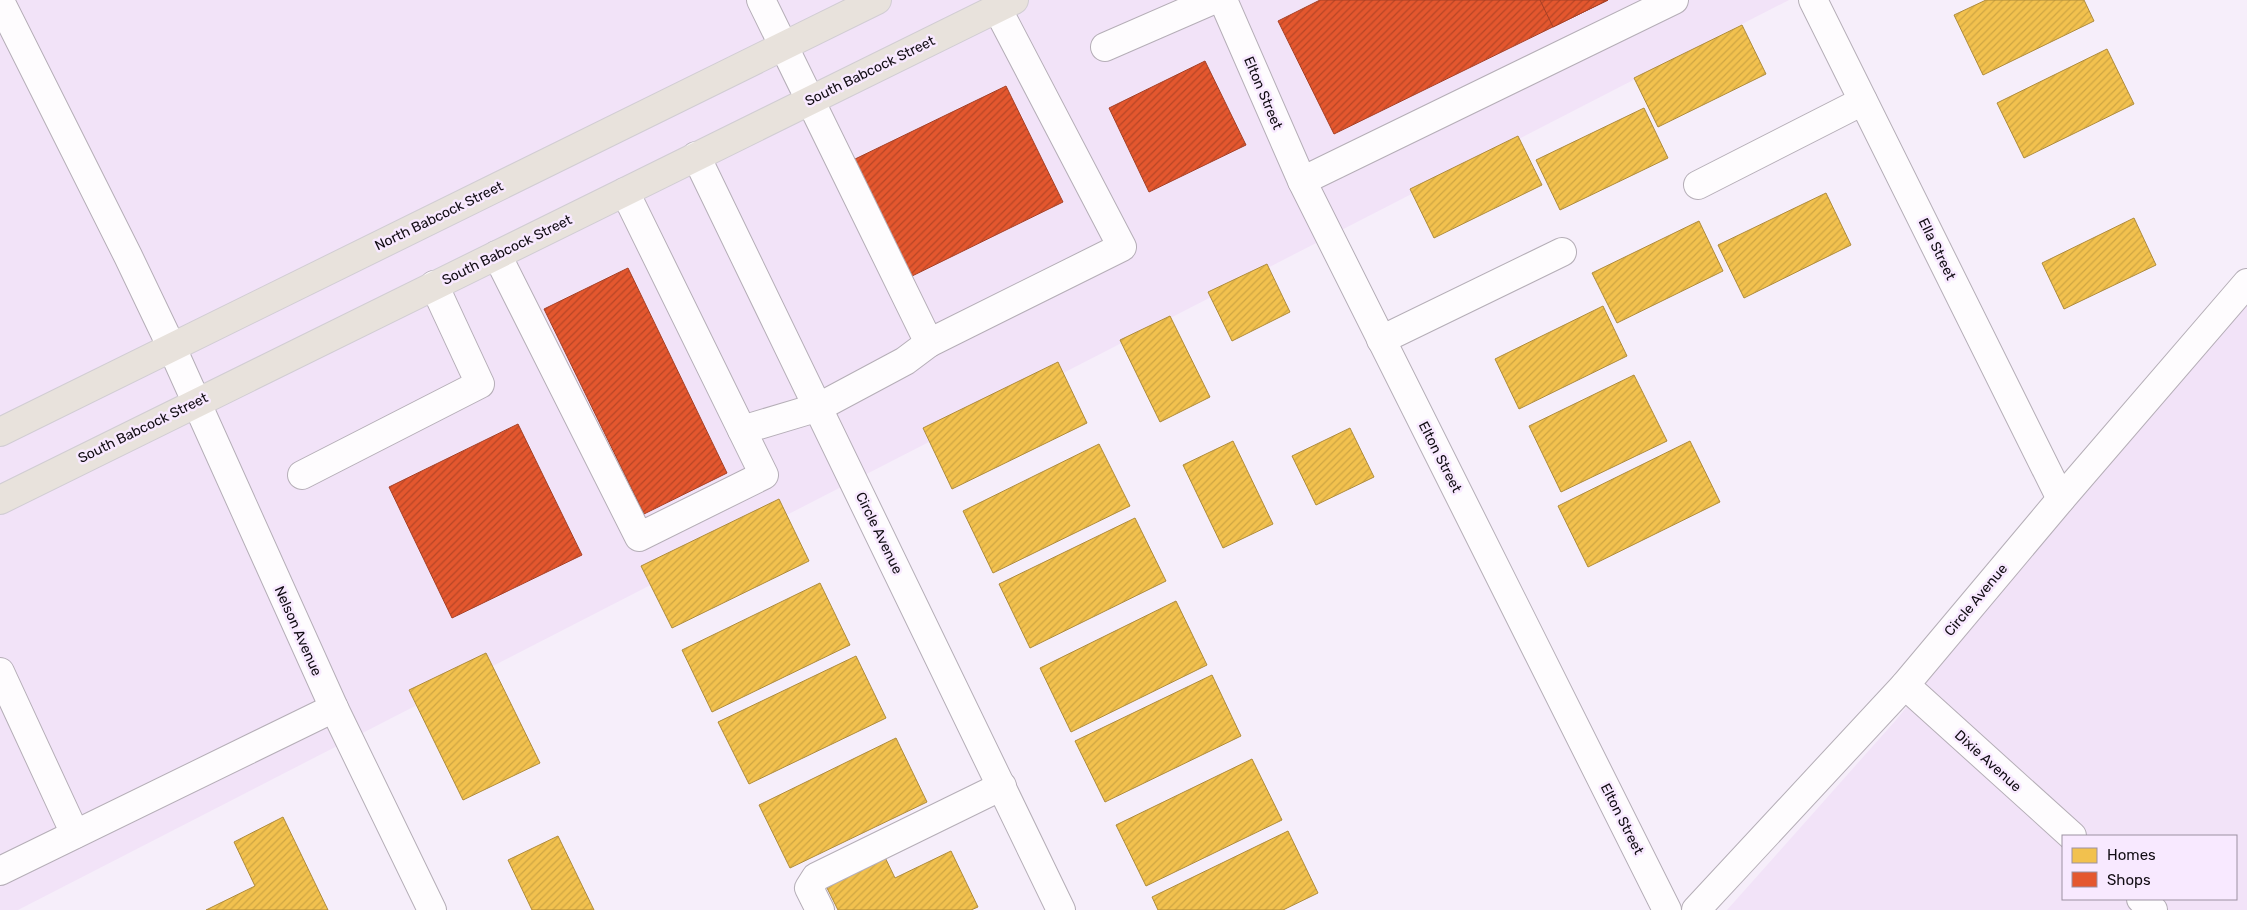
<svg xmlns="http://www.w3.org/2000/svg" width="2247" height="910" font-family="Rubik,sans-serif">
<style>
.built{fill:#f2e3f8;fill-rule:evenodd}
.homes{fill:url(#homes-hatch);stroke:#ae8b3c}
.shops{fill:url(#shops-hatch);stroke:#a54026}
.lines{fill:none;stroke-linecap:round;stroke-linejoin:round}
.minor-casing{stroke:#b5aeb7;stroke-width:30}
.major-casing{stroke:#d1cdd3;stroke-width:30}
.minor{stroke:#fefcfe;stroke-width:28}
.major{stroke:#e8e2dc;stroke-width:28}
.labels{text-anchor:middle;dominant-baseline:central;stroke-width:5;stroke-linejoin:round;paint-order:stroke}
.street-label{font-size:14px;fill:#110c13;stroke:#f8e9ff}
</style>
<defs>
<pattern id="homes-hatch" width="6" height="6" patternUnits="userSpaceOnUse" patternTransform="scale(1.25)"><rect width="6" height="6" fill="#f2c14e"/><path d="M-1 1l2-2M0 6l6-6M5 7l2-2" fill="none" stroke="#cea543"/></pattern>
<pattern id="shops-hatch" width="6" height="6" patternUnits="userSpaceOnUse" patternTransform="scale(1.25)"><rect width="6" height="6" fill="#e4572e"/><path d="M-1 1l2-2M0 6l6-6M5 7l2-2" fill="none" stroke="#b74626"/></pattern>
</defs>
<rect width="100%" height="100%" fill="#f6eefa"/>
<g class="built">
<polygon points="0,0 1789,0 18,910 0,910"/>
<path d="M2247,289V910H1727L1896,720ZM2063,836H2236V899H2063Z"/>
</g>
<g class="homes">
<polygon points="1986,0 2084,0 2094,21 1983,75 1954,15"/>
<polygon points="1742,25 1766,74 1658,127 1634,78"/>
<polygon points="2107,49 2134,104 2024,158 1997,103"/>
<polygon points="1644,108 1668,158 1560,210 1536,160"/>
<polygon points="1518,136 1542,185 1434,238 1410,189"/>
<polygon points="1826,193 1851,245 1744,298 1718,245"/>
<polygon points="2134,218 2156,265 2064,309 2042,263"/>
<polygon points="1699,221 1723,271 1617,323 1592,273"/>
<polygon points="1267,264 1290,312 1232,341 1208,292"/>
<polygon points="1603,306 1627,356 1519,409 1495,359"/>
<polygon points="1170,316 1210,397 1160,422 1120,340"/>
<polygon points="1058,362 1087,423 952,489 923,428"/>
<polygon points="1634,375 1667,441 1561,492 1529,426"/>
<polygon points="1350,428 1374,477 1316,505 1292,456"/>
<polygon points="1233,441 1273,524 1223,548 1183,465"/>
<polygon points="1690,441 1720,502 1588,567 1558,506"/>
<polygon points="1099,444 1130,506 993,573 963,511"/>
<polygon points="779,499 809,561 672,628 641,566"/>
<polygon points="1135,518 1166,581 1030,648 999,584"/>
<polygon points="820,583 850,645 712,712 682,650"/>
<polygon points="1176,601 1207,665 1071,732 1040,668"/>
<polygon points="486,653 540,763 463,800 409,690"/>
<polygon points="856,656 886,718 749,784 718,722"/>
<polygon points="1212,675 1241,736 1105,802 1075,741"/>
<polygon points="896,738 927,802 790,868 759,805"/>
<polygon points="1252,759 1282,820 1146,886 1116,825"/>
<polygon points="283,817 328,910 206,910 255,886 234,842"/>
<polygon points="1288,831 1318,893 1283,910 1158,910 1152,897"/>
<polygon points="558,836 594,910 532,910 508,860"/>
<polygon points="881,849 895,878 951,851 978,907 971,910 838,910 822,878"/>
</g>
<g class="shops">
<polygon points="1320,0 1608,0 1334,134 1278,21"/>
<polygon points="1540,0 1608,0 1553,27"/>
<polygon points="1205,61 1246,145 1149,192 1109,108"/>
<polygon points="1006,86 1063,202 908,278 851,161"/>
<polygon points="628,268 727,473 644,514 544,309"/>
<polygon points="518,424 582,555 452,618 389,487"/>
</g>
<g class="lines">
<g class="minor-casing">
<g id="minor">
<polyline points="761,0 929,343 1122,247 997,8"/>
<polyline points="1223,0 1302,181 1667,910"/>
<polyline points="1813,0 2061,499"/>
<polyline points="0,1 128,256 172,348 334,708 432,910"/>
<polyline points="1105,47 1213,0"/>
<polyline points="696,156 1061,910"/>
<polyline points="1302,181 1674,0"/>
<polyline points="1698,185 1863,101"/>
<polyline points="497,255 639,537 764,475 625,192"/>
<polyline points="1381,340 1562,252"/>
<polyline points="742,430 819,407 905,361 929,343"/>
<polyline points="302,475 480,384 434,285"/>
<polyline points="0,672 75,834"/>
<polyline points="1905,685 2072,836"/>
<polyline points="0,871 334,708"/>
<polyline points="2141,899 2153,910"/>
<polyline points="820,910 809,888 816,877 1002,786"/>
<polyline points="1696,910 1905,685 2061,499 2247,283"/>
</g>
</g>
<g class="major-casing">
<g id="major">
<polyline points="0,432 877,0"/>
<polyline points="0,500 1014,0"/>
</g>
</g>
<use href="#minor" class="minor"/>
<use href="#major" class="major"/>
</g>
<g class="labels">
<g class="street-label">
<text transform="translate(870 71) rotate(-26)">South Babcock Street</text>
<text transform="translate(1263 93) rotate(67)">Elton Street</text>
<text transform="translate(439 216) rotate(-26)">North Babcock Street</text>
<text transform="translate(1937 249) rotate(64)">Ella Street</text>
<text transform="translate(507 250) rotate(-26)">South Babcock Street</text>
<text transform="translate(143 428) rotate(-26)">South Babcock Street</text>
<text transform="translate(1440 457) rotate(63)">Elton Street</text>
<text transform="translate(879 533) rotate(64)">Circle Avenue</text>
<text transform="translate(1976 600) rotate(-50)">Circle Avenue</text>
<text transform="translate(298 631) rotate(66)">Nelson Avenue</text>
<text transform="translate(1988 761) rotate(42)">Dixie Avenue</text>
<text transform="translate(1622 819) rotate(63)">Elton Street</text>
</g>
</g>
<rect x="2062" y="835" width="175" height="65" fill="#f8e9ff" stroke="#9c91a1"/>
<rect x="2072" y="848" width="25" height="15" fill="#f2c14e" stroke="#9c91a1"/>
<text x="2107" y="860" font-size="15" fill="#110c13">Homes</text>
<rect x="2072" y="872" width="25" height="15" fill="#e4572e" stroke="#9c91a1"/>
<text x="2107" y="885" font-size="15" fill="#110c13">Shops</text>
</svg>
